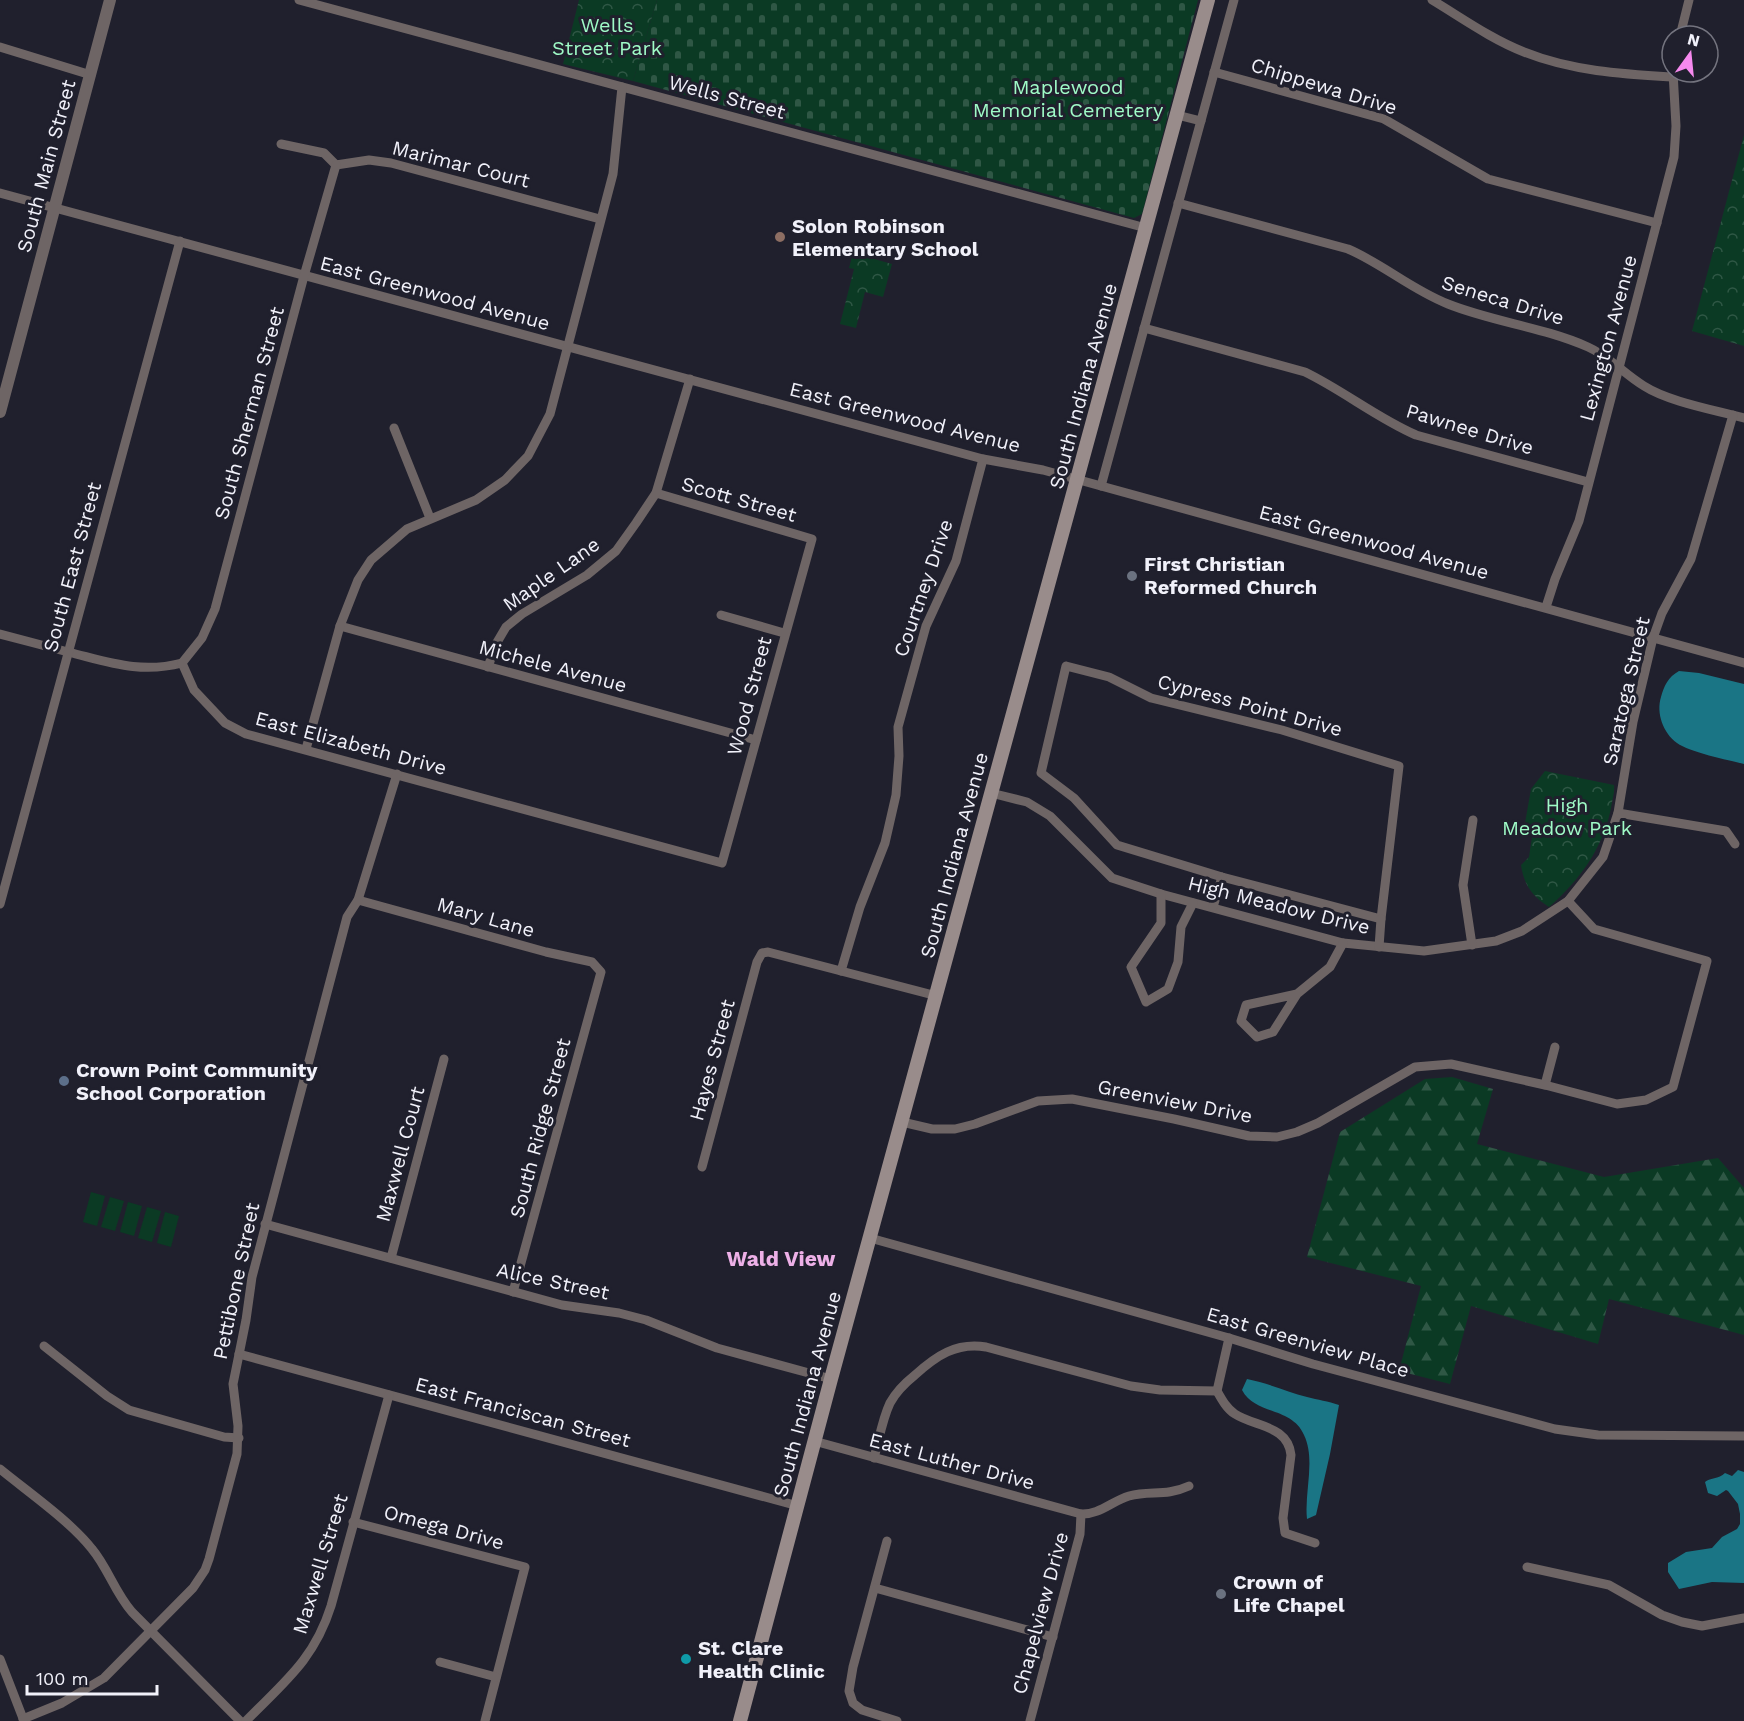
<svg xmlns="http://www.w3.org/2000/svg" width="1744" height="1721" font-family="'Work Sans',sans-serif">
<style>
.grass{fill:#0b3a24}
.forest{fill:url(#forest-firs)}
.cemetery{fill:url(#cemetery-stones)}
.park{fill:url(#park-crowns)}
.water{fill:#1a7585}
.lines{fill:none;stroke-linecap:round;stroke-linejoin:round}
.minor{stroke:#6e6565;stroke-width:9}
.tertiary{stroke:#6e6565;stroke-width:12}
.secondary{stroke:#998c8b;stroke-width:14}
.education-dot{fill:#8d6e63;stroke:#20202d;stroke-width:2}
.worship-dot{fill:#6b7280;stroke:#20202d;stroke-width:2}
.service-dot{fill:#5c6f8a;stroke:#20202d;stroke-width:2}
.culture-dot{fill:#0f9aa8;stroke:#20202d;stroke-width:2}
.labels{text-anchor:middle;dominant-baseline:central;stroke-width:6;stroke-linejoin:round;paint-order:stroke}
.park-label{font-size:20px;fill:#9ffbc7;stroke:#20202d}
.street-label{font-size:20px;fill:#f1f1fa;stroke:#20202d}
.poi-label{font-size:20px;font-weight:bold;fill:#f1f1fa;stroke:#20202d;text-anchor:start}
.neighbourhood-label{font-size:21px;font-weight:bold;fill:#edb0e7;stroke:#20202d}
</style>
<defs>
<pattern id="forest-firs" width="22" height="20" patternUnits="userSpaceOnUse" patternTransform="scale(1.5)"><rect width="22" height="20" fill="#0b3a24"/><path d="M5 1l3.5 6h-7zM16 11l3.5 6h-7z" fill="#2f5745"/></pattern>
<pattern id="cemetery-stones" width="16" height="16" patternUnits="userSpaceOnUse" patternTransform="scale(1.5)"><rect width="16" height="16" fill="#0b3a24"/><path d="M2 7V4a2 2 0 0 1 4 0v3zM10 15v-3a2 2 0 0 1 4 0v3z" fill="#2f5745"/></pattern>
<pattern id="park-crowns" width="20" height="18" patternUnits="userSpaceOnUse" patternTransform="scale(1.5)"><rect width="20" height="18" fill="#0b3a24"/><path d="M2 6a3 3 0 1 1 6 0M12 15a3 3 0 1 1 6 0" fill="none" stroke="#2f5745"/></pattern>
</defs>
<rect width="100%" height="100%" fill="#20202d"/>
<g class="grass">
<polygon points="91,1192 105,1196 97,1226 83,1222"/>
<polygon points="110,1197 124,1201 115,1231 101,1227"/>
<polygon points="128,1202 142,1206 134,1236 120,1232"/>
<polygon points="147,1207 161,1211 152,1242 138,1238"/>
<polygon points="165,1212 179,1216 171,1247 157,1243"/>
</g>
<polygon class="forest" points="1452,1077 1493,1089 1477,1144 1604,1177 1718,1158 1744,1188 1744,1335 1609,1299 1598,1344 1471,1306 1450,1384 1399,1371 1421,1286 1307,1257 1340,1132 1425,1079"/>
<polygon class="cemetery" points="657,0 1198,0 1142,214 1134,218 633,81"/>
<g class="park">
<polygon points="579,0 657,0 633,81 563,64"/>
<polygon points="1744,135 1744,346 1692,331"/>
<polygon points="853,253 892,264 883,297 865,292 856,328 840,324 854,269 849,268"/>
<path d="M1545,771L1614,785C1615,793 1612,800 1611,808C1603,848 1580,880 1549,907C1532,896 1524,885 1521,865L1529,857L1532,837L1525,823L1531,789Z"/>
</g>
<g class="water">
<path d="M1679,671L1699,673L1744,684V764C1728,760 1689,752 1677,743C1663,733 1656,713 1661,697C1664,686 1668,677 1679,671Z"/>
<path d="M1247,1379C1268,1383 1287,1392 1307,1397C1318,1400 1328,1401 1339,1405L1330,1454L1316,1515L1307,1519C1304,1492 1316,1460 1304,1435C1292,1407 1255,1415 1242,1390Z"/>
<path d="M1738,1470L1744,1472V1583L1712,1582L1679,1589L1668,1572V1563L1686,1552L1712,1548L1722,1537L1737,1529L1740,1524V1514L1738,1504L1728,1491L1726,1490L1717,1496L1708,1493L1705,1482C1709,1478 1719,1479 1725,1473L1732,1476Z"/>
</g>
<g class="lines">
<g class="minor">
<polyline points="299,0 1146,228"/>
<path d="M1432,0C1462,18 1491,39 1524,52C1571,71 1622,74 1672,77"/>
<polyline points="1680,36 1689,0"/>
<polyline points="0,47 91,75"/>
<polyline points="1214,72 1384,119 1488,179 1657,223"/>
<polyline points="1177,115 1201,121"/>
<polyline points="281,144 324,153 336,165"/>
<polyline points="336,165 369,160 391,163 600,219"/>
<polyline points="0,193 983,459 1043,470 1744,663"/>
<path d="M1178,203L1348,249C1383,264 1412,290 1448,304C1493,322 1543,327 1588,347C1609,356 1624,374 1644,386C1669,402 1715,410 1744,418"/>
<path d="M1144,328L1305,372C1344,391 1377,418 1416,435L1588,482"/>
<polyline points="394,428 430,518"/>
<polyline points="1101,486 1234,0"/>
<polyline points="1546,607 1555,579 1579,521 1674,157 1676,126 1673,72"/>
<polyline points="721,615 784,633"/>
<polyline points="340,626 756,740"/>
<path d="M0,634C23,640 45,646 68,652C109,662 140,674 182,663"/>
<polyline points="182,663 194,690 225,723 246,734 722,863 812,539 656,493"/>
<polyline points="182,663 202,638 215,609 304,276 336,165"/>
<polygon points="1066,666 1109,677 1151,698 1282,730 1399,766 1381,919 1222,877 1117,845 1074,798 1041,773"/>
<polyline points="488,667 496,644 506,627 522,614 587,575 616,551 636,523 656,493 690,379"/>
<polyline points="306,749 340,626 358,580 371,560 407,529 476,500 505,480 528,456 550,414 613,174 622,87"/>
<polyline points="991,793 1027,802 1050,816 1112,878 1161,894 1343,943 1424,951 1496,941 1522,931 1568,901 1603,857 1618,813 1633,722 1653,638 1662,613 1691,559 1733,415"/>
<polyline points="1618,813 1726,831 1735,844"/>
<polyline points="1161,894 1161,923 1131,967 1146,1002 1168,989 1178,962 1181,927 1193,903"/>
<polyline points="358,900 546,952 592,962 601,972 513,1292"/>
<polyline points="0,904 180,241"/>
<polyline points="1213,907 1222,877"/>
<polyline points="1472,945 1463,885 1473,820"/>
<polyline points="1379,947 1381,919"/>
<polyline points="841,971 860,907 885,843 896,795 899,756 898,727 926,626 956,561 983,459"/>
<polyline points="1297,994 1273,1032 1257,1037 1241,1021 1246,1005 1297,994 1330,967 1343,943"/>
<polyline points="1545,1085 1555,1047"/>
<polyline points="902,1122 932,1129 955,1129 975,1124 1038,1101 1072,1099 1174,1119 1249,1136 1277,1137 1297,1132 1318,1123 1415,1067 1451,1064 1545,1085 1617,1104 1646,1100 1673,1087 1707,961 1594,929 1568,901"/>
<polyline points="702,1167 757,962 762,953 768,952 937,996"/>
<polyline points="265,1224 562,1305 619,1313 646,1320 717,1348 831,1379"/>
<polyline points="870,1238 1229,1338 1313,1364 1555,1429 1598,1435 1744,1436"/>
<polyline points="391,1258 444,1059"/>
<polyline points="44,1346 107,1396 129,1410 224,1437 239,1438"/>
<polyline points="239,1354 798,1506"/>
<path d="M1217,1391C1222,1400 1227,1409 1235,1414C1255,1427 1288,1425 1291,1455L1283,1518L1285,1533L1315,1543"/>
<path d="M814,1441L1081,1514C1099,1515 1112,1501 1129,1496C1151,1490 1165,1497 1189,1486"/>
<path d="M874,1458C879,1440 882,1420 890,1403C896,1392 905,1383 915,1375C936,1356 956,1342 986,1347L1131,1386L1160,1390L1217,1391L1229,1338"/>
<path d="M0,1469C28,1492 70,1521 92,1549C108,1568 115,1593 132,1612L240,1721"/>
<polyline points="353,1522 525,1567 485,1721"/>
<polyline points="887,1541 853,1667 849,1691 853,1703 862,1710 897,1721"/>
<polyline points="1527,1567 1609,1585 1662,1615 1682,1622 1702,1626 1744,1618"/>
<polyline points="875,1588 1053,1637"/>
<polyline points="0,1659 24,1721"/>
<polyline points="440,1662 496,1677"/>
<polyline points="23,1719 62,1703 104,1678 193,1588 205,1570 209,1559 237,1454 238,1426 233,1384 246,1320 252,1277 347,917 358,900 397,774"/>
<path d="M246,1721C284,1682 314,1660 331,1606L389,1395"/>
<polyline points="1030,1721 1080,1534 1081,1514"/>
</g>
<polyline class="tertiary" points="0,412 110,0"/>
<polyline class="secondary" points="740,1721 831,1379 1208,0"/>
</g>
<circle class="education-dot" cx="780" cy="237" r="6"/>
<g class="worship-dot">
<circle cx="1132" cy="576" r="6"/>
<circle cx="1221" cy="1594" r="6"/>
</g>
<circle class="service-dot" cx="64" cy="1081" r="6"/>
<circle class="culture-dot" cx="686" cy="1659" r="6"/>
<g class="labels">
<g class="park-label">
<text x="607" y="25">Wells<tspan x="607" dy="23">Street Park</tspan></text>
<text x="1068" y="87">Maplewood<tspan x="1068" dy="23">Memorial Cemetery</tspan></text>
<text x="1567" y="805">High<tspan x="1567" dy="23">Meadow Park</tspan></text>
</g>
<g class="street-label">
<text transform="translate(1324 86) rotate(17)">Chippewa Drive</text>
<text transform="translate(727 97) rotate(15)">Wells Street</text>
<text transform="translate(461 164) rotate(14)">Marimar Court</text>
<text transform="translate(46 166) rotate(-75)">South Main Street</text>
<text transform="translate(435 293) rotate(15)">East Greenwood Avenue</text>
<text transform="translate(1503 300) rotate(17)">Seneca Drive</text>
<text transform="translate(1608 338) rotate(-75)">Lexington Avenue</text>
<text transform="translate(1083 386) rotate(-75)">South Indiana Avenue</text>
<text transform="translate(249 413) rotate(-75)">South Sherman Street</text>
<text transform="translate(905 417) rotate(14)">East Greenwood Avenue</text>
<text transform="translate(1470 429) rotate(17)">Pawnee Drive</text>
<text transform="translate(739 499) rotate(16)">Scott Street</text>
<text transform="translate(1374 542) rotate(15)">East Greenwood Avenue</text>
<text transform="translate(72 567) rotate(-75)">South East Street</text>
<text transform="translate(551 574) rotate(-35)">Maple Lane</text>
<text transform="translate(923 588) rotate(-71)">Courtney Drive</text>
<text transform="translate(553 666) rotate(15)">Michele Avenue</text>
<text transform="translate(1626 691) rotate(-77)">Saratoga Street</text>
<text transform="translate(749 696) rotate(-75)">Wood Street</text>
<text transform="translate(1250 705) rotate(15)">Cypress Point Drive</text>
<text transform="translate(351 743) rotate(15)">East Elizabeth Drive</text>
<text transform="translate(954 855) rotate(-75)">South Indiana Avenue</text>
<text transform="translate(1279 905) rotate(14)">High Meadow Drive</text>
<text transform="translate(486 917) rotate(16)">Mary Lane</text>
<text transform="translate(712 1060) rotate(-75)">Hayes Street</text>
<text transform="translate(1175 1101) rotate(11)">Greenview Drive</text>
<text transform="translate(540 1128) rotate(-75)">South Ridge Street</text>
<text transform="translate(400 1154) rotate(-75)">Maxwell Court</text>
<text transform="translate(236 1281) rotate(-78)">Pettibone Street</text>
<text transform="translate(553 1281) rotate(12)">Alice Street</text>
<text transform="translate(1308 1342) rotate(16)">East Greenview Place</text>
<text transform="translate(807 1394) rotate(-75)">South Indiana Avenue</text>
<text transform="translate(523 1412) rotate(15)">East Franciscan Street</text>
<text transform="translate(952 1461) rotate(15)">East Luther Drive</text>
<text transform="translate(444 1527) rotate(15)">Omega Drive</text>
<text transform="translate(320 1564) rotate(-73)">Maxwell Street</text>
<text transform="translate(1040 1613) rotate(-75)">Chapelview Drive</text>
</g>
<g class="poi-label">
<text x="792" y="226">Solon Robinson<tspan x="792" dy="23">Elementary School</tspan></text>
<text x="1144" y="564">First Christian<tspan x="1144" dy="23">Reformed Church</tspan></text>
<text x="76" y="1070">Crown Point Community<tspan x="76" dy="23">School Corporation</tspan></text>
<text x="1233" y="1582">Crown of<tspan x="1233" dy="23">Life Chapel</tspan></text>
<text x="698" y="1648">St. Clare<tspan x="698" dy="23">Health Clinic</tspan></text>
</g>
<g class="neighbourhood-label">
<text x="781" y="1258">Wald View</text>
</g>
</g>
<g transform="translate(1690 54) rotate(15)"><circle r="28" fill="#20202d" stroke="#74747f" stroke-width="1.5"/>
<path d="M0-4.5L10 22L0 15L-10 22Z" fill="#f689ee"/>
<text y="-9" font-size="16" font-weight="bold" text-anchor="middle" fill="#f1f1fa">N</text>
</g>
<path d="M27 1685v9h130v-9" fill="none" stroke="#f1f1fa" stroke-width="3"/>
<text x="36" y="1685" font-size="18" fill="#f1f1fa" stroke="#20202d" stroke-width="4.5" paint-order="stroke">100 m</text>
</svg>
